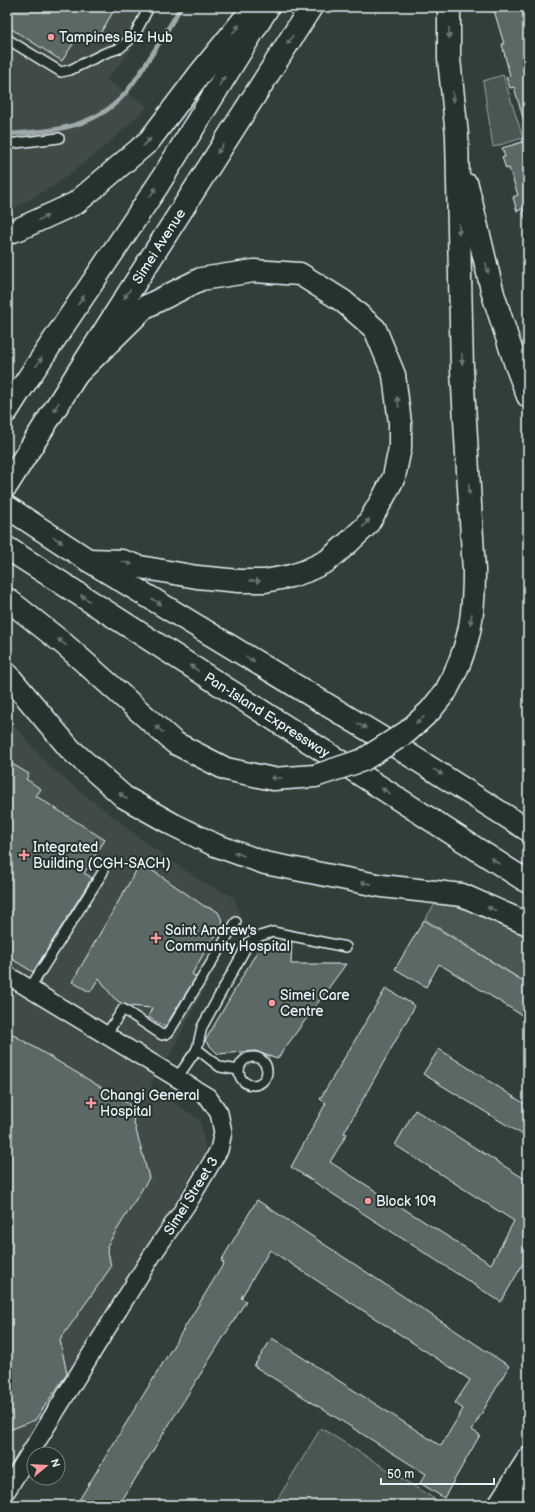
<svg xmlns="http://www.w3.org/2000/svg" width="535" height="1512" font-family="'Balsamiq Sans',sans-serif">
<style>
.built{fill:#3f4b46}
.green{fill:#495651;stroke:#98a4a4}
.lines{fill:none;stroke-linecap:round;stroke-linejoin:round}
.stream{stroke:#9ea9ab;stroke-width:4.5}
.building{fill:#5c6865;stroke:#e8f1f8}
.lane-casing{stroke:#e8f1f8;stroke-width:12}
.street-casing{stroke:#e8f1f8;stroke-width:20}
.primary-casing{stroke:#e8f1f8;stroke-width:25}
.highway-casing{stroke:#e8f1f8;stroke-width:25}
.lane{stroke:#26332d;stroke-width:9}
.street{stroke:#26332d;stroke-width:17}
.primary{stroke:#26332d;stroke-width:22}
.highway{stroke:#26332d;stroke-width:22}
.highway-bridge-casing{stroke:#e8f1f8;stroke-width:25;stroke-linecap:butt}
.highway-bridge{stroke:#26332d;stroke-width:22}
.oneway{fill:#6a7674}
.poi-dot{fill:#ff9aa2;stroke:#26332d;stroke-width:1.5}
.labels{text-anchor:middle;dominant-baseline:central;stroke-width:4;stroke-linejoin:round;paint-order:stroke}
.poi-label{font-size:14px;fill:#e8f1f8;stroke:#26332d;text-anchor:start}
.street-label{font-size:14px;fill:#e8f1f8;stroke:#26332d}
</style>
<rect width="100%" height="100%" fill="#323e39"/>
<filter id="ink" filterUnits="userSpaceOnUse"><feTurbulence type="fractalNoise" baseFrequency=".025" numOctaves="2"/><feDisplacementMap in="SourceGraphic" scale="8" xChannelSelector="R" yChannelSelector="G"/><feConvolveMatrix kernelMatrix="1 2 1 2 8 2 1 2 1" color-interpolation-filters="sRGB"/></filter>
<g filter="url(#ink)">
<g class="built">
<polygon points="7,7 158,7 127,56 106,80 148,106 107,145 58,183 7,213"/>
<polygon points="7,717 48,765 142,840 199,880 234,897 241,919 169,1056 150,1086 200,1120 206,1151 7,1479"/>
</g>
<g class="green">
<polygon points="503,75 523,138 493,147 483,81"/>
<polygon points="437,901 528,927 528,984 425,919"/>
<polygon points="321,1428 444,1505 274,1505"/>
</g>
<g class="lines">
<path class="stream" d="M7,134C46,132 88,129 118,101C131,89 140,73 149,59C160,42 171,24 181,7"/>
</g>
<g class="building">
<polygon points="7,7 116,7 95,42 80,33 62,61 7,26"/>
<polygon points="493,7 528,7 528,123 525,124 514,87 510,88 506,77 510,76 502,44 504,44"/>
<polygon points="526,141 528,148 528,219 526,220 522,209 517,211 513,197 518,195 509,168 506,169 502,157 505,157 502,148"/>
<polygon points="7,761 29,774 26,779 41,789 36,796 105,840 84,873 92,878 33,972 7,956"/>
<polygon points="140,864 158,874 204,906 213,909 218,912 223,922 220,933 212,939 192,974 196,977 165,1027 148,1017 152,1008 129,1006 119,1002 112,996 99,978 90,992 72,982"/>
<polygon points="424,920 528,984 528,1019 439,964 426,987 395,969"/>
<polygon points="285,941 292,942 291,964 346,964 277,1059 255,1051 218,1054 205,1041 259,948"/>
<polygon points="386,988 415,1006 344,1133 347,1134 330,1162 491,1264 514,1221 395,1145 415,1110 528,1181 528,1255 501,1302 291,1167 326,1103 320,1099"/>
<polygon points="7,1031 129,1104 149,1178 107,1246 111,1267 60,1340 67,1374 35,1420 7,1431"/>
<polygon points="439,1049 528,1106 528,1138 423,1074"/>
<polygon points="257,1200 509,1366 472,1430 480,1435 444,1498 420,1483 426,1474 254,1366 272,1338 441,1446 463,1409 455,1403 470,1380 270,1250 241,1298 246,1301 119,1505 76,1505 224,1263 221,1261"/>
</g>
<g class="lines">
<g class="lane-casing">
<g id="lane">
<polyline points="7,39 61,72 70,70 105,53 120,48 134,36 149,7"/>
<polyline points="7,144 59,138"/>
<polyline points="30,988 103,872"/>
<polyline points="106,1035 123,1009 162,1035 166,1034 169,1032 236,922"/>
<polyline points="197,1049 220,1067 239,1070"/>
<circle cx="253" cy="1071" r="14"/>
<polyline points="177,1078 197,1049 202,1027 249,942 260,936 273,932 346,947"/>
</g>
</g>
<g class="street-casing">
<g id="street">
<polyline points="7,975 208,1097 219,1113 223,1132 219,1150 189,1201 151,1257 7,1490"/>
<polyline points="496,1505 528,1455"/>
<polyline points="511,1505 528,1478"/>
</g>
</g>
<g class="primary-casing">
<g id="primary">
<polyline points="7,411 19,392 158,185 268,7"/>
<path id="s1" d="M7,485L77,374L311,7"/>
</g>
</g>
<g class="highway-casing">
<g id="highway">
<polyline points="467,185 493,294 516,365 528,396"/>
<polyline points="7,233 19,229 76,203 149,141 198,76 254,7"/>
<polyline points="77,374 145,307 201,279 254,271 300,274 343,301 375,329 394,375 400,423 400,448 394,477 382,500 367,525 348,543 327,561 306,571 291,576 265,581 239,581 197,577 140,567 122,561 88,560"/>
<polyline points="7,507 88,560 405,752 528,830"/>
<path id="s2" d="M7,548L528,882"/>
<polyline points="7,599 64,644 175,743 226,769 273,779 315,776"/>
<polyline points="7,674 70,749 124,797 174,825 215,845 265,863 382,886 462,895 528,924"/>
<path d="M446,691C469,649 474,619 474,571L462,370L457,135L449,59V7"/>
</g>
</g>
<use href="#lane" class="lane"/>
<use href="#street" class="street"/>
<use href="#primary" class="primary"/>
<use href="#highway" class="highway"/>
<g class="highway-bridge-casing">
<polyline id="highway-bridge" points="315,776 363,760 407,732 430,711 446,691"/>
</g>
<use href="#highway-bridge" class="highway-bridge"/>
</g>
<defs><path id="oneway-solid" d="M-6-.8H1V-3.2L6.5 0L1 3.2V.8H-6Z"/></defs>
<g class="oneway">
<use href="#oneway-solid" transform="translate(236 29) rotate(-51)"/>
<use href="#oneway-solid" transform="translate(449 33) rotate(90)"/>
<use href="#oneway-solid" transform="translate(290 40) rotate(123)"/>
<use href="#oneway-solid" transform="translate(222 81) rotate(-58)"/>
<use href="#oneway-solid" transform="translate(453 97) rotate(85)"/>
<use href="#oneway-solid" transform="translate(147 142) rotate(-45)"/>
<use href="#oneway-solid" transform="translate(220 149) rotate(123)"/>
<use href="#oneway-solid" transform="translate(153 192) rotate(-56)"/>
<use href="#oneway-solid" transform="translate(43 218) rotate(-24)"/>
<use href="#oneway-solid" transform="translate(459 229) rotate(89)"/>
<use href="#oneway-solid" transform="translate(487 268) rotate(77)"/>
<use href="#oneway-solid" transform="translate(127 294) rotate(123)"/>
<use href="#oneway-solid" transform="translate(81 300) rotate(-56)"/>
<use href="#oneway-solid" transform="translate(462 359) rotate(89)"/>
<use href="#oneway-solid" transform="translate(39 362) rotate(-56)"/>
<use href="#oneway-solid" transform="translate(398 402) rotate(-98)"/>
<use href="#oneway-solid" transform="translate(56 407) rotate(122)"/>
<use href="#oneway-solid" transform="translate(469 489) rotate(87)"/>
<use href="#oneway-solid" transform="translate(366 523) rotate(-52)"/>
<use href="#oneway-solid" transform="translate(58 540) rotate(33)"/>
<use href="#oneway-solid" transform="translate(127 563) rotate(16)"/>
<use href="#oneway-solid" transform="translate(255 581) rotate(1)"/>
<use href="#oneway-solid" transform="translate(85 598) rotate(-147)"/>
<use href="#oneway-solid" transform="translate(157 602) rotate(31)"/>
<use href="#oneway-solid" transform="translate(471 619) rotate(99)"/>
<use href="#oneway-solid" transform="translate(62 642) rotate(-141)"/>
<use href="#oneway-solid" transform="translate(250 659) rotate(31)"/>
<use href="#oneway-solid" transform="translate(194 668) rotate(-147)"/>
<use href="#oneway-solid" transform="translate(420 720) rotate(139)"/>
<use href="#oneway-solid" transform="translate(362 726) rotate(31)"/>
<use href="#oneway-solid" transform="translate(159 729) rotate(-138)"/>
<use href="#oneway-solid" transform="translate(438 772) rotate(32)"/>
<use href="#oneway-solid" transform="translate(276 778) rotate(180)"/>
<use href="#oneway-solid" transform="translate(386 791) rotate(-147)"/>
<use href="#oneway-solid" transform="translate(123 796) rotate(-143)"/>
<use href="#oneway-solid" transform="translate(239 854) rotate(-160)"/>
<use href="#oneway-solid" transform="translate(495 861) rotate(-147)"/>
<use href="#oneway-solid" transform="translate(366 883) rotate(-169)"/>
<use href="#oneway-solid" transform="translate(492 909) rotate(-157)"/>
</g>
</g>
<g class="poi-dot">
<circle cx="51" cy="37" r="4"/>
<path d="M22 849h4v4h4v4h-4v4h-4v-4h-4v-4h4z"/>
<path d="M154 932h4v4h4v4h-4v4h-4v-4h-4v-4h4z"/>
<circle cx="272" cy="1003" r="4"/>
<path d="M89 1097h4v4h4v4h-4v4h-4v-4h-4v-4h4z"/>
<circle cx="368" cy="1201" r="4"/>
</g>
<g class="labels">
<g class="poi-label">
<text x="59" y="37">Tampines Biz Hub</text>
<text x="33" y="847">Integrated<tspan x="33" dy="16">Building (CGH-SACH)</tspan></text>
<text x="165" y="930">Saint Andrew's<tspan x="165" dy="16">Community Hospital</tspan></text>
<text x="280" y="995">Simei Care<tspan x="280" dy="16">Centre</tspan></text>
<text x="100" y="1095">Changi General<tspan x="100" dy="16">Hospital</tspan></text>
<text x="376" y="1201">Block 109</text>
</g>
<g class="street-label">
<text stroke="none"><textPath href="#s1" startOffset="283">Simei Avenue</textPath></text>
<text stroke="none"><textPath href="#s2" startOffset="309">Pan-Island Expressway</textPath></text>
<text transform="translate(191 1196) rotate(-58)">Simei Street 3</text>
</g>
</g>
<rect width="535" height="1512" fill="none" stroke="#26332d" stroke-width="24"/>
<rect x="12" y="12" width="511" height="1488" fill="none" stroke="#e8f1f8" stroke-width="1.5" filter="url(#ink)"/>
<g transform="translate(46 1466) rotate(72)"><circle r="19" fill="#26332d" stroke="#747f7e"/>
<path d="M0-3L7 15L0 10L-7 15Z" fill="#ff9aa2"/>
<text y="-6" font-size="11" font-weight="bold" text-anchor="middle" fill="#e8f1f8">N</text>
</g>
<path d="M381 1478v6h113v-6" fill="none" stroke="#e8f1f8" stroke-width="2"/>
<text x="387" y="1478" font-size="12" fill="#e8f1f8" stroke="#26332d" stroke-width="3" paint-order="stroke">50 m</text>
</svg>
